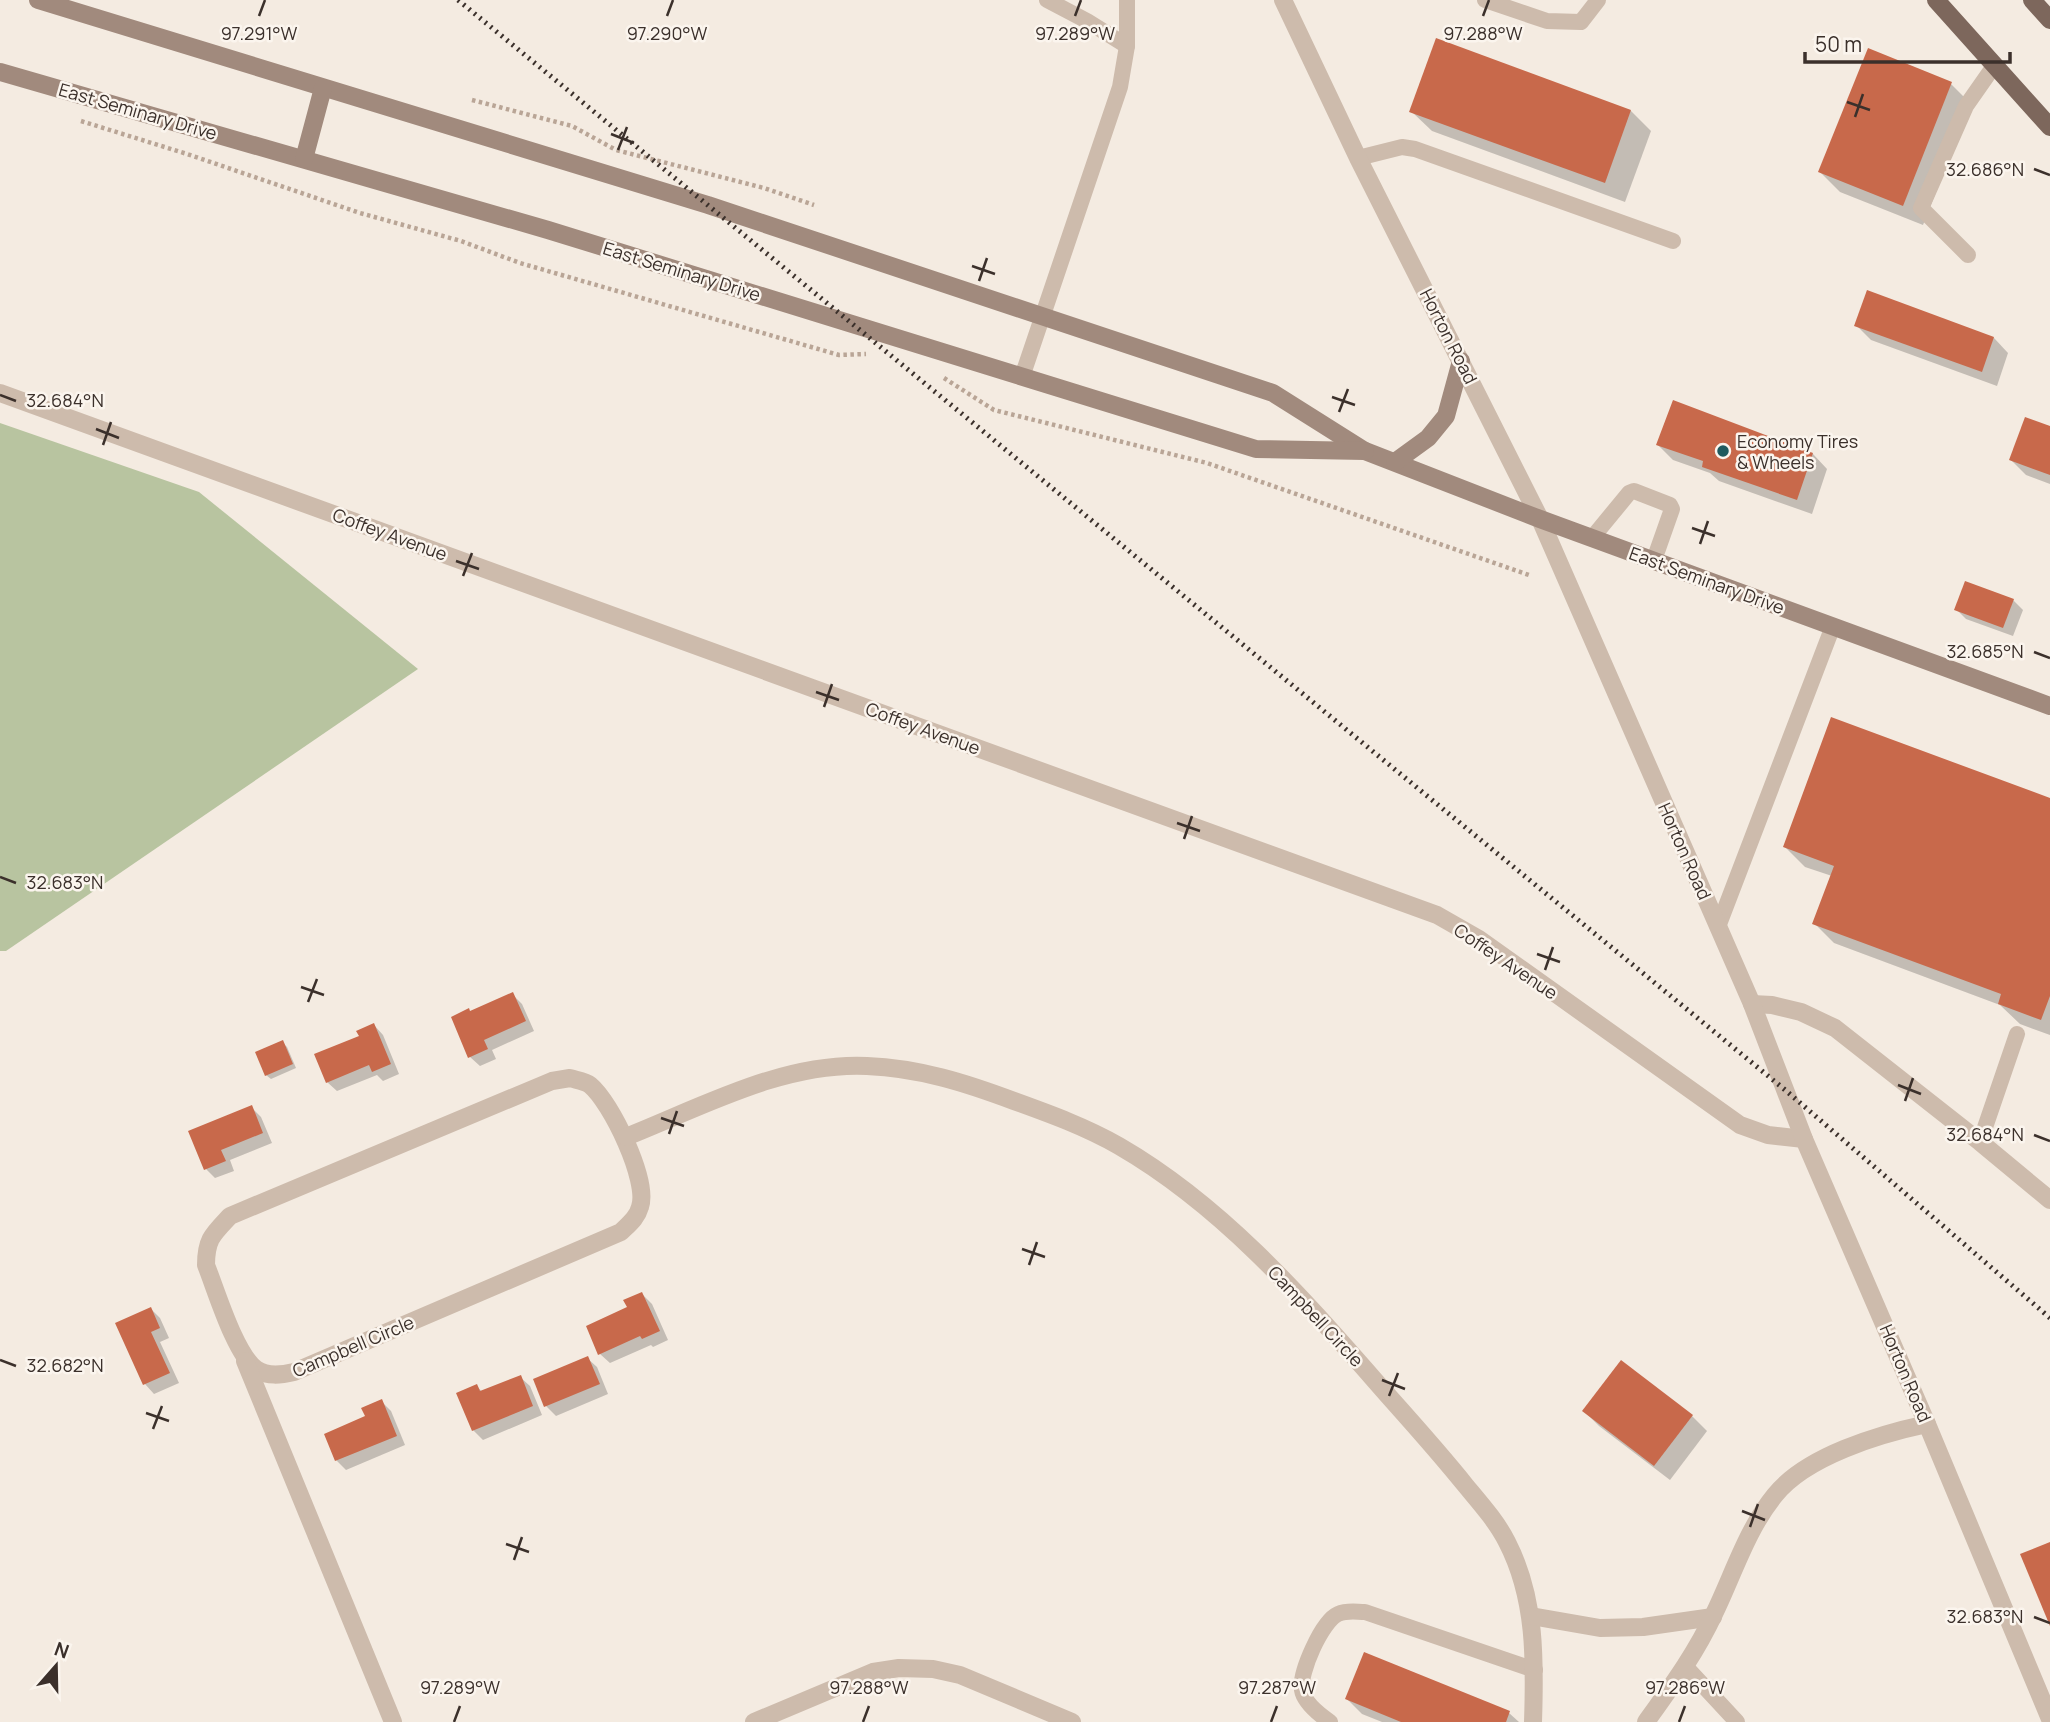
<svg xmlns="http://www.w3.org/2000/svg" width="2050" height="1722" font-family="Manrope,sans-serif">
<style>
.green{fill:#b8c4a0}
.shadow{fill:#0003}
.building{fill:#c8694b}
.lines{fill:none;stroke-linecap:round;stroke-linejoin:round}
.path{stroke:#b9a596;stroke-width:4.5;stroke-dasharray:3.5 3.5;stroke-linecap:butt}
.service{stroke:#cdbbac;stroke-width:16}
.minor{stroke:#cdbbac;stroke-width:18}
.tertiary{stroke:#cdbbac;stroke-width:18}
.secondary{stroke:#a18a7d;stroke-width:18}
.primary{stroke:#7d675c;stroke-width:18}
.rail{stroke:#3b302b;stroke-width:5;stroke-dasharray:2 5;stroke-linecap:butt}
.ticks{fill:none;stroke:#3b302b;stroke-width:2.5}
.poi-dot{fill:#1f5a5e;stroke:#fbf5ee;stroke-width:2.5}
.labels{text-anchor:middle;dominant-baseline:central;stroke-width:5;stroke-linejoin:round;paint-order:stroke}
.street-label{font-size:18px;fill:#3b302b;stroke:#fbf5ee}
.poi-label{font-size:18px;fill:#3b302b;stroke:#fbf5ee;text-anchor:start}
.ticks-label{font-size:18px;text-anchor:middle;fill:#3b302b;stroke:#fbf5ee;stroke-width:5;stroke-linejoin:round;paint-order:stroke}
</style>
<rect width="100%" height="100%" fill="#f4ebe1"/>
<polygon class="green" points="0,423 199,492 418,669 6,951 0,951"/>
<g class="shadow">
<polygon points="1869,50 1951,84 1971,104 1923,225 1840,192 1820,172"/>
<polygon points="1411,111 1631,111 1651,131 1625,202 1432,131"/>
<polygon points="1856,325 1994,338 2008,353 1997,386 1871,340"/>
<polygon points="2050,428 2050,484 2026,475 2011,460"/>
<polygon points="1658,445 1813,454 1827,469 1812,514 1719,481 1710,473 1673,460"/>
<polygon points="2013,600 2023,610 2013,636 1966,619 1956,609"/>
<polygon points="2050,800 2050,1035 2020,1024 2000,1005 1834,943 1814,923 1832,876 1805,867 1785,847"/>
<polygon points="512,994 522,1004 534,1031 492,1050 496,1059 480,1066 470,1057 471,1013"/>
<polygon points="374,1025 383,1035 399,1074 383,1081 377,1075 337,1091 327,1082 361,1037"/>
<polygon points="283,1043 287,1047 296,1068 271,1079 266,1075"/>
<polygon points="251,1107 261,1117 272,1143 230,1160 234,1171 215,1178 206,1169"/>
<polygon points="642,1294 652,1304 668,1340 653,1347 651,1345 610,1363 600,1354 629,1308"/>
<polygon points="151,1309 160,1318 169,1338 160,1342 179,1383 154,1394 145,1384"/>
<polygon points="587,1358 597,1367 608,1394 556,1416 546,1406 535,1380"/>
<polygon points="520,1377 530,1386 542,1415 483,1440 473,1430 477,1386 482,1392"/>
<polygon points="381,1401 391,1411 405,1445 346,1470 336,1460"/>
<polygon points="1584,1411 1692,1416 1707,1431 1670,1480 1599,1426"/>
<polygon points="1347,1699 1509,1713 1519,1722 1382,1722 1362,1714"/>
</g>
<g class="building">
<polygon points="1436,38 1631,110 1605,183 1409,112"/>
<polygon points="1868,48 1952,82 1903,206 1818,172"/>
<polygon points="1867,290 1994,337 1982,372 1854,326"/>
<polygon points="1673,400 1813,453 1797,500 1702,467 1703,461 1656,445"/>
<polygon points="2025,417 2050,426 2050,475 2009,460"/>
<polygon points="1965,581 2014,599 2003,628 1954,610"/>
<polygon points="1831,717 2050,798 2050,996 2041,1020 1998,1004 2001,994 1812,924 1834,866 1783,847"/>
<polygon points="513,992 526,1021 484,1040 488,1049 468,1058 451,1017 469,1008 470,1011"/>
<polygon points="374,1023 391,1064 372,1072 369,1065 326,1083 314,1054 359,1036 356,1031"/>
<polygon points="283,1040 293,1064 265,1076 255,1052"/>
<polygon points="252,1105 263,1133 221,1150 226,1161 204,1170 188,1131"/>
<polygon points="642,1292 660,1331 642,1339 640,1336 598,1355 586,1326 627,1307 623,1300"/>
<polygon points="151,1307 160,1328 151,1332 170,1373 143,1385 115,1323"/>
<polygon points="588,1356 600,1384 544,1407 533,1379"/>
<polygon points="1621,1360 1693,1415 1654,1466 1582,1411"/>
<polygon points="521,1375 533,1406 472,1431 456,1393 477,1384 480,1391"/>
<polygon points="382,1399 397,1436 335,1461 324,1434 365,1416 361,1408"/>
<polygon points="2050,1542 2050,1626 2020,1554"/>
<polygon points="1364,1652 1510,1711 1506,1722 1401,1722 1345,1699"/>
</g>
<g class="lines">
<g class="path">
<polyline points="472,100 572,126 616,150 764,188 814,205"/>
<polyline points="81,121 187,154 360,213 461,241 520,263 839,355 866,354"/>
<polyline points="944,378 994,410 1207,463 1529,575"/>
</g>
<g class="service">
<polyline points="1047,0 1087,21 1127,46"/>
<polyline points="1485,0 1547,21 1581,22 1598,0"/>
<polyline points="1358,158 1402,147 1415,149 1673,241"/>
<polyline points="1968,255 1921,208 1966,106 1994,66"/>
<polyline points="1022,377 1120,87 1127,46 1127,0"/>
<polyline points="1592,538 1629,493 1634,491 1670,505 1672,509 1654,560"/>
<polyline points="1718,927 1833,626"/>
<polyline points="1980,1142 2017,1034"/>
<polyline points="1686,1667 1737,1722"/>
<path d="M1330,1722C1320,1715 1304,1703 1302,1690C1299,1673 1322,1621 1338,1614C1347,1610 1356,1612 1365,1612L1535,1670"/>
</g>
<g class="minor">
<polyline points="0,393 1437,915 1479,939 1740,1125 1768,1135 1804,1139"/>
<polyline points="1752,1004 1772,1005 1801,1012 1835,1028 1980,1142 2050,1200"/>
<path d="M570,1078C576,1080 585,1081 590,1085C611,1102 649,1181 640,1207C637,1218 629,1224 621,1232L294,1372C281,1375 267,1377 256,1369C235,1354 216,1290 206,1265C206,1239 213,1234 230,1216L552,1081Z"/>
<path d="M626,1137C702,1107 783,1062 867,1066C919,1068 966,1083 1014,1101C1050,1114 1086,1127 1119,1146C1228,1209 1310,1307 1392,1400C1417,1428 1442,1456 1466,1486C1481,1504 1497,1522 1507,1542C1536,1598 1535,1661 1533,1722"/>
<polyline points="245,1361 393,1722"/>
<polyline points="1531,1616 1600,1628 1643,1627 1713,1617"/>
<polyline points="754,1722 873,1672 899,1668 933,1669 960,1675 1072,1722"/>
<path d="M1646,1722C1671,1687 1696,1653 1714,1614C1733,1575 1747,1529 1775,1495C1806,1456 1880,1434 1927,1424"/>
</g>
<polyline class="tertiary" points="1283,0 1358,158 1540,519 1752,1004 1804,1139 1927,1424 2050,1719"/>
<g class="secondary">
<polyline points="38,0 708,205 1273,393 1365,451 1540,519 2050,706"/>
<polyline points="0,72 548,230 1256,449 1365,451"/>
<polyline points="304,159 323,88"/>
<polyline points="1395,462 1428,438 1446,416 1461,361"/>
</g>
<g class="primary">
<polyline points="1936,0 2050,127"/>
<polyline points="2032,0 2050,20"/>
</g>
<polyline class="rail" points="458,0 1784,1089 2050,1318"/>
</g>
<path class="ticks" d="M259,16L265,0M667,16L673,0M1075,16L1081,0M1483,16L1489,0M1847,102L1870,110M1855,117L1863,94M611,134L634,143M618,150L627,127M2034,169L2050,175M972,266L995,274M979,281L987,258M0,395L16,401M1332,397L1355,405M1339,412L1348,389M96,429L119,438M103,445L111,422M1692,528L1715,536M1700,544L1708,521M456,561L479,569M463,576L472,553M2034,652L2050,658M816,692L839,700M824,707L832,684M1177,823L1200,831M1184,839L1192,816M0,877L16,883M1537,954L1560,962M1545,970L1553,947M301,987L324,995M308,1002L317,979M1898,1085L1921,1094M1905,1101L1913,1078M661,1118L684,1126M669,1134L677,1111M2034,1135L2050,1141M1022,1249L1045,1257M1029,1265L1037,1242M0,1360L16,1366M1382,1380L1405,1389M1389,1396L1398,1373M146,1413L169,1421M153,1429L162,1406M1742,1511L1765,1520M1750,1527L1758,1504M506,1544L529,1552M514,1560L522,1537M2034,1617L2050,1623M454,1722L460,1706M863,1722L869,1706M1271,1722L1277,1706M1679,1722L1685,1706"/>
<circle class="poi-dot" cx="1723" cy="451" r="7"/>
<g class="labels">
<g class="street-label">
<text transform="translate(138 111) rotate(16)">East Seminary Drive</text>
<text transform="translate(682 271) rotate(17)">East Seminary Drive</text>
<text transform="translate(1449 336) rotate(63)">Horton Road</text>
<text transform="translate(390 534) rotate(20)">Coffey Avenue</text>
<text transform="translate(1707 580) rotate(20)">East Seminary Drive</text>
<text transform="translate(923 728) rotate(20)">Coffey Avenue</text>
<text transform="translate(1685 851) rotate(66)">Horton Road</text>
<text transform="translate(1506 961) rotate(34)">Coffey Avenue</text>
<text transform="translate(1316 1316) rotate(47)">Campbell Circle</text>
<text transform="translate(353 1346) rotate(-23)">Campbell Circle</text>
<text transform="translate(1906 1373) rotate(67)">Horton Road</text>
</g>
<g class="poi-label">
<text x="1737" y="441">Economy Tires<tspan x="1737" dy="21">&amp; Wheels</tspan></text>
</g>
</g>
<g class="ticks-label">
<text x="667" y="40">97.290°W</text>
<text x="1075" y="40">97.289°W</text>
<text x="1483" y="40">97.288°W</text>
<text x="259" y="40">97.291°W</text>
<text x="1985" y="176">32.686°N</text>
<text x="65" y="407">32.684°N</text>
<text x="1985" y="658">32.685°N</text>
<text x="65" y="889">32.683°N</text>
<text x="1985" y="1141">32.684°N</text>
<text x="65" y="1372">32.682°N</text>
<text x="1985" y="1623">32.683°N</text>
<text x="460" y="1694">97.289°W</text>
<text x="869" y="1694">97.288°W</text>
<text x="1277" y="1694">97.287°W</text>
<text x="1685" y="1694">97.286°W</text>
</g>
<g transform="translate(56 1666) rotate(20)" stroke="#fbf5ee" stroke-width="5" paint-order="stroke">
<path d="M0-5L12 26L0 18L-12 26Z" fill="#3b302b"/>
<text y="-10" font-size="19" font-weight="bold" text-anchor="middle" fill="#3b302b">N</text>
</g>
<path d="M1805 52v10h205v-10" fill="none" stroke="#3b302b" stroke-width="3.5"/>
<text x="1815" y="52" font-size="21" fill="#3b302b" stroke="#fbf5ee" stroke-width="5" paint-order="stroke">50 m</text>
</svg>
